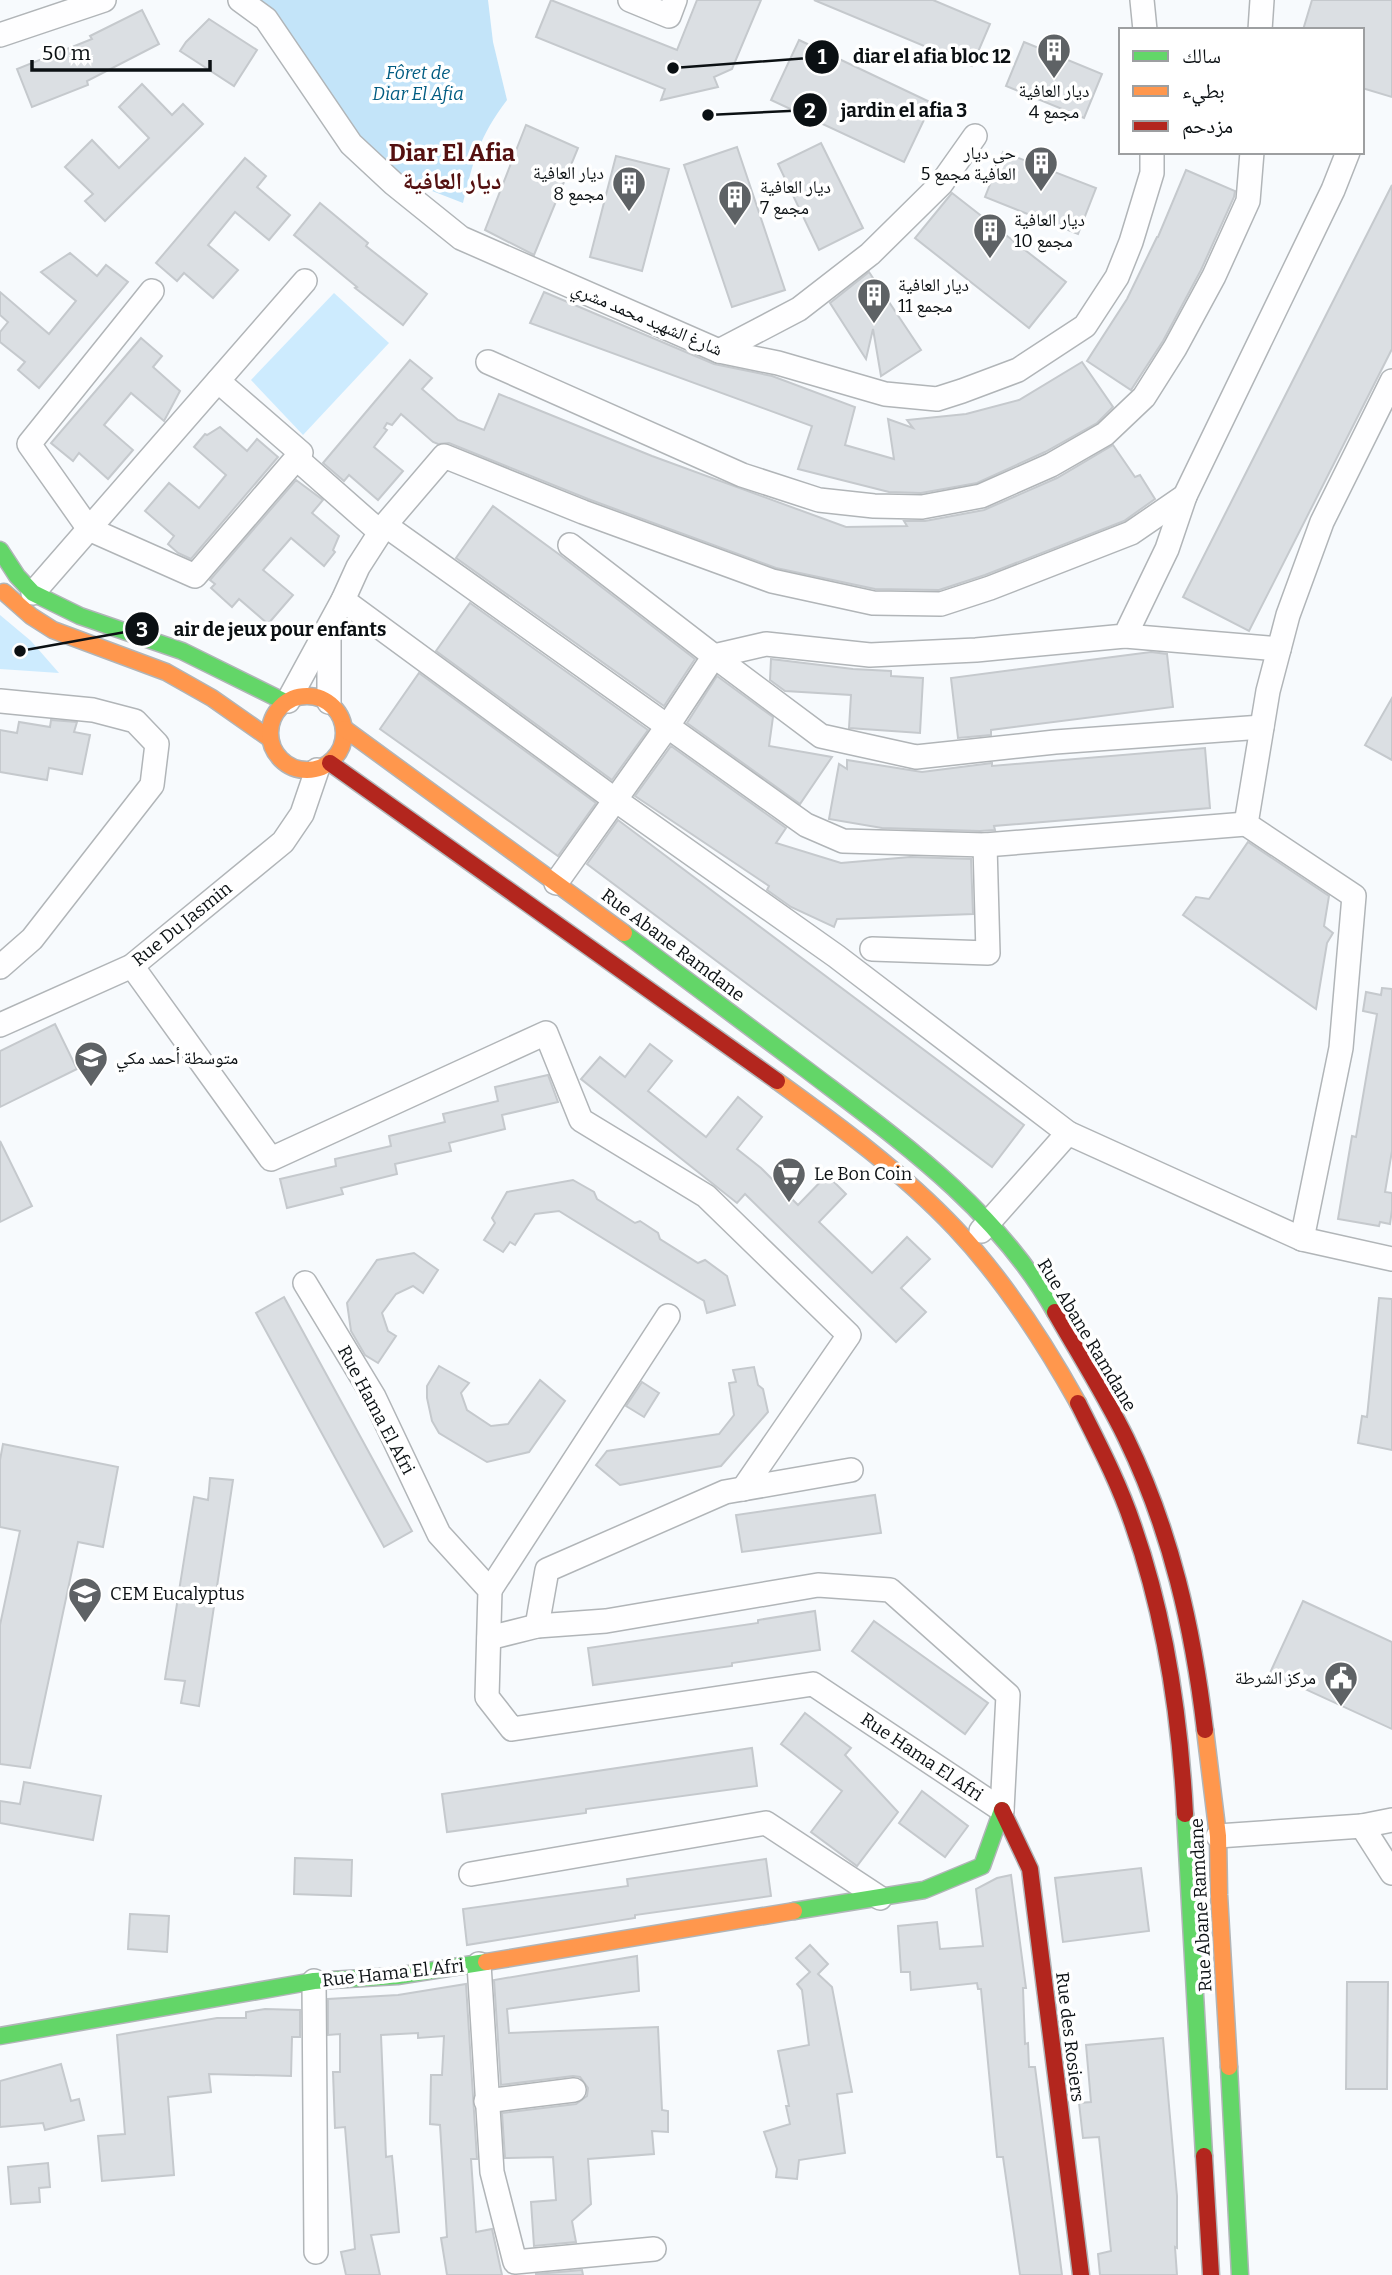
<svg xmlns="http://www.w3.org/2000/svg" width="1392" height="2275" font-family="Bitter,'Noto Naskh Arabic',serif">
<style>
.green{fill:#cdebfe}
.forest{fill:#c3e4f9}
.building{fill:#dbdfe3;stroke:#c5c9cd;stroke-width:2}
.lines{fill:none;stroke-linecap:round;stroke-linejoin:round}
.street-casing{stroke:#b1b5b8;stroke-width:26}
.fast-casing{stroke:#b1b5b8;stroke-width:19}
.slow-casing{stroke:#b1b5b8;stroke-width:19}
.jam-casing{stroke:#b1b5b8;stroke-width:19}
.street{stroke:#fefeff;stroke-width:23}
.fast{stroke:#63d668;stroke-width:16}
.slow{stroke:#ff974d;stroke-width:16}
.jam{stroke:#b3261e;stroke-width:16}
.labels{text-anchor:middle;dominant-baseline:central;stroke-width:7;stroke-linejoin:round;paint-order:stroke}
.park-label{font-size:18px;font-style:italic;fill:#005c82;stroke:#fff}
.poi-label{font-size:18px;fill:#0b1013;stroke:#fff;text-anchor:start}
.street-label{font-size:18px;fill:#0b1013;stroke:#fff}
.district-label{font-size:24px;font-weight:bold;fill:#541010;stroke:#fff}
.leader{fill:none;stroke:#0b1013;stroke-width:2.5}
.callout-dot{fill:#0b1013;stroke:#fff;stroke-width:2.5}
.mark-label{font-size:21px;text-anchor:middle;font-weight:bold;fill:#fff}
.callout-label{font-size:19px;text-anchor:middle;font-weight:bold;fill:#0b1013;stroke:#fff;stroke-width:7;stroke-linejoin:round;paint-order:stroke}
</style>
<rect width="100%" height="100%" fill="#f7fafd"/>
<g class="green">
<polygon points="334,293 389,343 303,435 251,380"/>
<polygon points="0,615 31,641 59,673 0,669"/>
</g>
<path class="forest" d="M255,0H488L493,42L507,100C479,137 474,159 463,203L391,175L338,116Z"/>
<g class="building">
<polygon points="551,0 677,50 697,0 761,0 732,69 714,77 718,87 661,100 665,89 536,37"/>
<polygon points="814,0 933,0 990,24 972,66"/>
<polygon points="1312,0 1392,0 1392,97 1362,88 1362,30 1303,30"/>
<polygon points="142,10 159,44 87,81 88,85 32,107 17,69 92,39 90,36"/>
<polygon points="209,19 257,50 234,86 180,51 186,42"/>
<polygon points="799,40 932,103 904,162 771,100"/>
<polygon points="1024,42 1102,74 1084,118 1006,86"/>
<polygon points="142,84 172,115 183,104 203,124 105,221 85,201 93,194 65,167 92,140 119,168 149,138 119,107"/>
<polygon points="526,125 578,148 534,255 485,230"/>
<polygon points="821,143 863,228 819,250 778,164"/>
<polygon points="737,147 785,290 732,307 684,165"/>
<polygon points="1003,152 1096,188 1078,234 985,197"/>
<polygon points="616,156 669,169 642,271 590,257"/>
<polygon points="245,158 266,176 257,187 290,215 269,240 235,212 208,245 238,270 213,298 184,273 177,281 156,263"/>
<polygon points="1186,170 1235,191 1234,197 1201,270 1163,341 1131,390 1087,361 1127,299 1157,237 1158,237"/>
<polygon points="1392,185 1392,349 1249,631 1183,597"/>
<polygon points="952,193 1066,282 1029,328 915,238"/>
<polygon points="320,203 368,243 366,246 427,294 403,325 355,288 357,287 294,235"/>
<polygon points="70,253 97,276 106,265 128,282 39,388 18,370 25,362 0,342 0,332 8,322 0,315 0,292 49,334 76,301 41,272"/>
<polygon points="869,272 921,350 881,376 873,329 866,359 830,303"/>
<polygon points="544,292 714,364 772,376 855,407 845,445 894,459 888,419 913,428 907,420 966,414 1019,400 1082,362 1113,407 1097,423 1045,452 977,483 921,493 889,492 798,469 812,426 530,323"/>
<polygon points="141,338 162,356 153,367 180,391 164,421 131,393 104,425 133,450 108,479 79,453 73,461 51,443"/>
<polygon points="410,360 432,378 422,389 458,420 484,430 499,394 652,456 846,527 907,526 904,521 925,521 984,510 1057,478 1113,445 1135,477 1140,475 1155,499 1124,521 985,575 939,590 875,589 776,568 588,499 449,443 438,444 433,442 401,414 392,425 387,423 384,428 387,430 374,447 403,471 378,500 349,475 344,481 323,463"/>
<polygon points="220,427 247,451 257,439 278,457 191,559 178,553 168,544 174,536 145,511 169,483 199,508 226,475 194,447 205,434 207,435"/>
<polygon points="296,480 323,500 312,513 339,536 333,550 335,552 324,566 291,538 263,570 293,595 268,624 239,599 232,607 211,588 215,584 210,580"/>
<polygon points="493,506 560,555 695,659 664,706 456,558"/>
<polygon points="470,603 648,730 612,780 436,651"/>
<polygon points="1151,652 1167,654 1173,707 991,730 991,735 958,738 951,678"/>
<polygon points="771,659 853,669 891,671 891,676 923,678 920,733 849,728 851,695 785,691 770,680"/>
<polygon points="419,673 596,803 558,856 380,729"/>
<polygon points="717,676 773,717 769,746 832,757 800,804 687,723"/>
<polygon points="1392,698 1392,760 1365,745"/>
<polygon points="51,720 77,722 74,732 90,735 82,774 49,768 47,780 0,772 0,730 17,733 19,722 50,727"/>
<polygon points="671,746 786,828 776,843 841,863 910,857 971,859 973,914 837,919 834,927 791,907 767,890 769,886 635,796"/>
<polygon points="1205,748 1210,808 994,826 995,830 980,831 882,828 829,819 839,764 847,769 847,760 922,772 992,763 992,766"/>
<polygon points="618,820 1024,1125 992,1167 587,864"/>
<polygon points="1248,842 1329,896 1324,926 1333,933 1327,943 1316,1009 1183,915 1196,897 1209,899"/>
<polygon points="1382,988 1392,989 1392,1151 1385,1192 1392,1193 1392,1210 1390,1224 1380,1222 1379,1226 1338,1219 1352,1136 1356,1137 1377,1014 1363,1011 1366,992 1381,995"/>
<polygon points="55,1024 77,1069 0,1107 0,1051"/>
<polygon points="650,1044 672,1061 648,1091 706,1137 738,1097 762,1117 737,1149 761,1168 798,1205 827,1175 846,1194 819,1222 872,1273 907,1237 930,1259 901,1288 926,1312 896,1342 745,1194 737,1203 581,1079 600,1057 625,1077"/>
<polygon points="548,1075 558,1102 502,1115 505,1129 449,1143 451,1151 395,1164 397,1174 341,1188 343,1194 287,1208 280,1179 336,1166 335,1159 391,1146 389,1136 445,1122 443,1114 498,1101 495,1087"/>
<polygon points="0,1141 32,1206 0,1222"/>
<polygon points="573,1180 594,1192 597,1199 635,1223 640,1221 658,1233 660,1239 698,1263 705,1260 727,1276 735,1305 707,1313 704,1301 559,1211 535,1214 515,1245 510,1242 503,1252 484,1240 495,1223 492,1218 507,1192"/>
<polygon points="414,1253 438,1270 423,1293 413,1286 396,1294 382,1313 388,1331 396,1336 378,1363 365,1355 351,1331 347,1303 377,1260"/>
<polygon points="284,1297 412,1531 384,1547 256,1313"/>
<polygon points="1379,1298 1392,1299 1392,1450 1358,1443 1362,1416 1367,1417"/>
<polygon points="439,1366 469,1383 461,1393 467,1410 491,1426 508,1424 540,1380 565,1401 529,1452 487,1462 439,1433 432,1421 427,1398 427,1386"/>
<polygon points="754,1367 758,1385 763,1389 768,1412 721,1466 620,1485 596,1465 607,1451 719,1434 734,1415 729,1383 736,1382 733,1370"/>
<polygon points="642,1382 659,1393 644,1417 626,1406"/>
<polygon points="3,1444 118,1467 103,1547 78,1542 30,1768 0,1764 0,1625 20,1531 0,1527 0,1460"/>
<polygon points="210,1478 233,1480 199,1706 181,1703 185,1681 165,1679 194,1497 208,1500"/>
<polygon points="875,1495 881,1533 742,1552 736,1515"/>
<polygon points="1303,1601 1392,1642 1392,1729 1270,1673"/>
<polygon points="815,1611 820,1650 732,1663 732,1666 593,1685 588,1648 758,1623 758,1620"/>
<polygon points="874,1621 988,1703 965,1734 852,1651"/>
<polygon points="805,1713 851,1748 845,1755 898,1812 857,1866 811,1832 842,1791 781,1744"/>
<polygon points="752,1748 757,1786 586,1809 586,1813 447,1832 442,1794"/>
<polygon points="24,1782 101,1796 93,1840 0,1823 0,1801 20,1804"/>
<polygon points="922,1791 968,1826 945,1857 899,1823"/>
<polygon points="295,1858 352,1860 351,1896 294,1894"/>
<polygon points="766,1859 771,1896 635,1915 635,1918 467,1945 463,1909 628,1886 627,1879"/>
<polygon points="1141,1868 1149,1931 1063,1942 1055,1878"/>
<polygon points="1011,1875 1026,1988 1023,1988 1025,2044 1028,2043 1029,2067 1035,2067 1062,2275 1020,2275 1003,2157 997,2157 981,1989 978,1989 977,1983 911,1990 910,1972 901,1972 898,1926 937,1922 940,1949 983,1946 976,1889 997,1878"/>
<polygon points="130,1914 169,1916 167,1952 128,1949"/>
<polygon points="810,1945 828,1964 818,1974 832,1987 852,2092 837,2094 845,2153 799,2160 797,2179 776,2177 777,2169 764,2132 790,2124 786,2106 789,2106 778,2051 809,2045 802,1990 797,1984 810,1972 796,1958"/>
<polygon points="637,1956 639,1991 507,2009 509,2033 658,2027 662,2110 668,2111 668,2132 652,2131 654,2154 588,2159 591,2204 572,2221 576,2242 534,2246 531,2202 556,2200 553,2157 505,2158 502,2113 576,2104 587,2096 588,2088 580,2077 573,2076 501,2085 494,1980"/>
<polygon points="1347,1982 1388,1982 1387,2089 1346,2089"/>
<polygon points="466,1984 477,2159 471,2159 476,2232 492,2229 502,2275 447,2275 441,2238 447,2237 440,2125 430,2124 431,2075 442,2075 444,2036 418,2038 418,2033 381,2035 386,2157 392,2156 399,2232 371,2235 380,2275 346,2275 341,2252 355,2249 345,2127 335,2128 333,2072 340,2072 340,2034 328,2035 328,1999 398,1995"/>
<polygon points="265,2009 300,2010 300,2037 292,2037 291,2076 209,2074 211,2092 168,2097 174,2175 102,2181 98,2136 125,2134 117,2035 217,2018 246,2018 246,2012"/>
<polygon points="1163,2038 1177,2196 1177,2248 1175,2247 1177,2275 1100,2275 1098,2254 1111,2251 1099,2137 1083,2138 1079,2103 1091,2102 1086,2045"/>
<polygon points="61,2064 71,2101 79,2099 84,2120 45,2130 43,2123 0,2127 0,2081"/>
<polygon points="48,2163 50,2187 39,2188 40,2202 11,2204 8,2167"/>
<polygon points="582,2270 583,2275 536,2275 536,2274"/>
</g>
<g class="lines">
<g class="street-casing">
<g id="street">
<polyline points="240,0 266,19 351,144 394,184 461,238 719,351 778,363 885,394 937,399 962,391 1018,370 1085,326 1117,277 1131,242 1152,173 1152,152"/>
<polyline points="630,0 669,16 675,0"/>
<polyline points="1142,0 1145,30"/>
<polyline points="1260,30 1262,0"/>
<polyline points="0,35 104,0"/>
<polyline points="152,291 29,444 89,529 195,576 301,453 218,381"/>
<polyline points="719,351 799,309 870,254 941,184 975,136"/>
<polyline points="488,362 742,475 819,500 874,506 922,507 981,496 1051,465 1105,434 1144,397 1175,348 1214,276 1248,201 1252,152"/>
<polyline points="296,458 380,532"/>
<polyline points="385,525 806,825 843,841 985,845 1246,824"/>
<polyline points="570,545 714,656 766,644 870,655 976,650 1125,636 1167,549 1185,496"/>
<polyline points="33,593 305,281"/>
<polyline points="343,600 614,799 836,956 1068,1133"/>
<polyline points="1125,636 1279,649"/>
<polyline points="0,701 93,710 135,721 157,744 152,785 32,939 0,967"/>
<polyline points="288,701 343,600 358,567 385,525 444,456 583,512 772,581 873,603 941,604 990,588 1131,533 1185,496 1333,190 1348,152"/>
<polyline points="329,702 329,632"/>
<polyline points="556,883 667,727 714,656 821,736 916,757 1055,742 1262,727"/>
<polyline points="872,949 988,953 985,845"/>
<polyline points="132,966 271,1159 546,1033 581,1120 706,1196 849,1335 743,1489"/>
<polyline points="0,1025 132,966 283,842 302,814 317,770"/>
<polyline points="981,1231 1068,1133 1302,1239 1392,1259"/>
<polyline points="1302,1239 1341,1048 1354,896 1246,824 1268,691 1288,615 1322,522 1392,381"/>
<polyline points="305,1283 374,1397 439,1534 490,1590 487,1697 512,1729 813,1684 1002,1810"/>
<polyline points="490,1590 668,1316"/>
<polyline points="537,1626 547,1570 725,1492 851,1470"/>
<polyline points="489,1638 537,1626 606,1621 818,1585 890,1590 1008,1695 1002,1810"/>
<polyline points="1362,1826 1392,1820"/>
<polyline points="1218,1836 1362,1826 1392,1873"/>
<polyline points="471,1874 766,1823 880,1898"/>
<polyline points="479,1964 492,2172 515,2262 654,2249"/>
<polyline points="314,1981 316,2252"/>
<polyline points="486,2101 574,2090"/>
</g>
</g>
<g class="fast-casing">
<g id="fast">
<polyline points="0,550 17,576 33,593 80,616 182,651 285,702"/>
<path d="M624,933C685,978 746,1024 807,1070C899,1140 997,1209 1055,1312"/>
<polyline points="1185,1814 1204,2156"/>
<polyline points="794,1911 924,1890 982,1866 1002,1810"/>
<polyline points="0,2036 314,1981 397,1976 486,1962"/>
<polyline points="1229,2067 1240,2275"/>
</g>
</g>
<g class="slow-casing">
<g id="slow">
<polyline points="4,592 31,616 53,630 166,672 212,698 269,738"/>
<circle cx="307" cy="733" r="37"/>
<polyline points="345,729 624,933"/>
<path d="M777,1081C839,1126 902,1172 955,1228C1004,1280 1043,1340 1078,1403"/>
<polyline points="1205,1730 1218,1836 1219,1895 1229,2067"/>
<polyline points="486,1962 794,1911"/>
</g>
</g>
<g class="jam-casing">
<g id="jam">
<polyline points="330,763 777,1081"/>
<path d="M1055,1312C1079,1354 1105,1395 1126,1438C1171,1531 1193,1628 1205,1730"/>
<path d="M1078,1403C1098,1443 1119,1483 1133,1525C1165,1616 1180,1717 1185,1814"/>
<polyline points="1002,1810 1030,1869 1081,2275"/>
<polyline points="1204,2156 1211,2275"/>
</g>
</g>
<use href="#street" class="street"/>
<use href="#fast" class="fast"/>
<use href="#slow" class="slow"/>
<use href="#jam" class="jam"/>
</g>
<defs>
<g id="building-pin" transform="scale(1.75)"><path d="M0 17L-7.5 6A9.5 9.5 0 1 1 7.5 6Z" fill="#5e6265" stroke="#fff"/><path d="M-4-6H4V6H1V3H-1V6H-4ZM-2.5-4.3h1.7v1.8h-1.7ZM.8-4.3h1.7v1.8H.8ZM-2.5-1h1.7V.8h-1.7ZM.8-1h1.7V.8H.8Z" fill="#fff"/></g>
<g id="school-pin" transform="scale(1.75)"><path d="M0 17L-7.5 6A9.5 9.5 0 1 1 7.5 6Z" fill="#5e6265" stroke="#fff"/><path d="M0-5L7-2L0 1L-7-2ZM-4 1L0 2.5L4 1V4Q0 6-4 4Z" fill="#fff"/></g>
<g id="supermarket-pin" transform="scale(1.75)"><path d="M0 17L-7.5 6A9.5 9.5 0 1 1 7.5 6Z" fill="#5e6265" stroke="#fff"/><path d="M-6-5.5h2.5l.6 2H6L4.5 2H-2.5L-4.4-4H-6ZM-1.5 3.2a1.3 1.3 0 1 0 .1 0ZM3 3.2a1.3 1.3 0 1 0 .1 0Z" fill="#fff"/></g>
<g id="civic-pin" transform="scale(1.75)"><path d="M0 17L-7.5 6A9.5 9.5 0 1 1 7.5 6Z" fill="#5e6265" stroke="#fff"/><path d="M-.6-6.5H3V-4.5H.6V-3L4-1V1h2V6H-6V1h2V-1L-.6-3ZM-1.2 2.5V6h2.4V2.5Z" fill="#fff"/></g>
</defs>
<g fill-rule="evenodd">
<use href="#building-pin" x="1054" y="50"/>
<use href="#building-pin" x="1041" y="163"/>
<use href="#building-pin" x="629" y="183"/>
<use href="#building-pin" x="735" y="197"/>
<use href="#building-pin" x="990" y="230"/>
<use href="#building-pin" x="874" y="295"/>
<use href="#school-pin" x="91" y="1058"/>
<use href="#supermarket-pin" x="789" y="1174"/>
<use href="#school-pin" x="85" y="1594"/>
<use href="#civic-pin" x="1341" y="1678"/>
</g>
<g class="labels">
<g class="park-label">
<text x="418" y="73">Fôret de<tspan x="418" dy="21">Diar El Afia</tspan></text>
</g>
<g class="poi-label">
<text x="1054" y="91" text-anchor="middle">ديار العافية<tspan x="1054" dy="21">مجمع 4</tspan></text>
<text x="1016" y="153" text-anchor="end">حي ديار<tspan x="1016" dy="21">العافية مجمع 5</tspan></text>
<text x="604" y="173" text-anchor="end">ديار العافية<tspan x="604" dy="21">مجمع 8</tspan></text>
<text x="760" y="187">ديار العافية<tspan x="760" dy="21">مجمع 7</tspan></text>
<text x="1014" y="220">ديار العافية<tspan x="1014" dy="21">مجمع 10</tspan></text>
<text x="898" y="285">ديار العافية<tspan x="898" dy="21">مجمع 11</tspan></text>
<text x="116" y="1058">متوسطة أحمد مكي</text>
<text x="814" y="1174">Le Bon Coin</text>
<text x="110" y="1594">CEM Eucalyptus</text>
<text x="1316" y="1678" text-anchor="end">مركز الشرطة</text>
</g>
<g class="street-label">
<text transform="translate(647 319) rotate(23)">شارغ الشهيد محمد مشري</text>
<text transform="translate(182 924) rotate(-39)">Rue Du Jasmin</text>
<text transform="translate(673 945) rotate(37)">Rue Abane Ramdane</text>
<text transform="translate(1087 1335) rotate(59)">Rue Abane Ramdane</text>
<text transform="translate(376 1410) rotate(62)">Rue Hama El Afri</text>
<text transform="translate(922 1757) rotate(34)">Rue Hama El Afri</text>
<text transform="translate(1201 1905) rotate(-93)">Rue Abane Ramdane</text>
<text transform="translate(393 1973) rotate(-6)">Rue Hama El Afri</text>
<text transform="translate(1070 2037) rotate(83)">Rue des Rosiers</text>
</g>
<g class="district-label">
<text x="452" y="153">Diar El Afia<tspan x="452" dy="28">ديار العافية</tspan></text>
</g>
</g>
<path class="leader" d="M673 68L822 57M708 115L810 110M20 651L142 629"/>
<g class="callout-dot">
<circle cx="673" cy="68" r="7"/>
<circle cx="708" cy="115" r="7"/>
<circle cx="20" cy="651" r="7"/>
<circle cx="822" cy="57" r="18"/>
<circle cx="810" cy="110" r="18"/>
<circle cx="142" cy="629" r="18"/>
</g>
<g class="mark-label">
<text x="822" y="64">1</text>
<text x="810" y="118">2</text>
<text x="142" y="637">3</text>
</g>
<g class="callout-label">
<text x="932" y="63">diar el afia bloc 12</text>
<text x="904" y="117">jardin el afia 3</text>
<text x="280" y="636">air de jeux pour enfants</text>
</g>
<rect x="1119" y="28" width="245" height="126" fill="#ffffff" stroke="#9d9fa1" stroke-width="2"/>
<rect x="1133" y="51" width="35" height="10" fill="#63d668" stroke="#9d9fa1" stroke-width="2"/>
<text x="1182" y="63" font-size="21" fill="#0b1013">سالك</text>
<rect x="1133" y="86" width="35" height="10" fill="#ff974d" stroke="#9d9fa1" stroke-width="2"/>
<text x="1182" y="98" font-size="21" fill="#0b1013">بطيء</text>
<rect x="1133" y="121" width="35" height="10" fill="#b3261e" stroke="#9d9fa1" stroke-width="2"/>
<text x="1182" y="133" font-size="21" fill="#0b1013">مزدحم</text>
<path d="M32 60v10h178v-10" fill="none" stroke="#0b1013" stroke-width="3.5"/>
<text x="42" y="60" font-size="21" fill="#0b1013" stroke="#ffffff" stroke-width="5" paint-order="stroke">50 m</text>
</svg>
